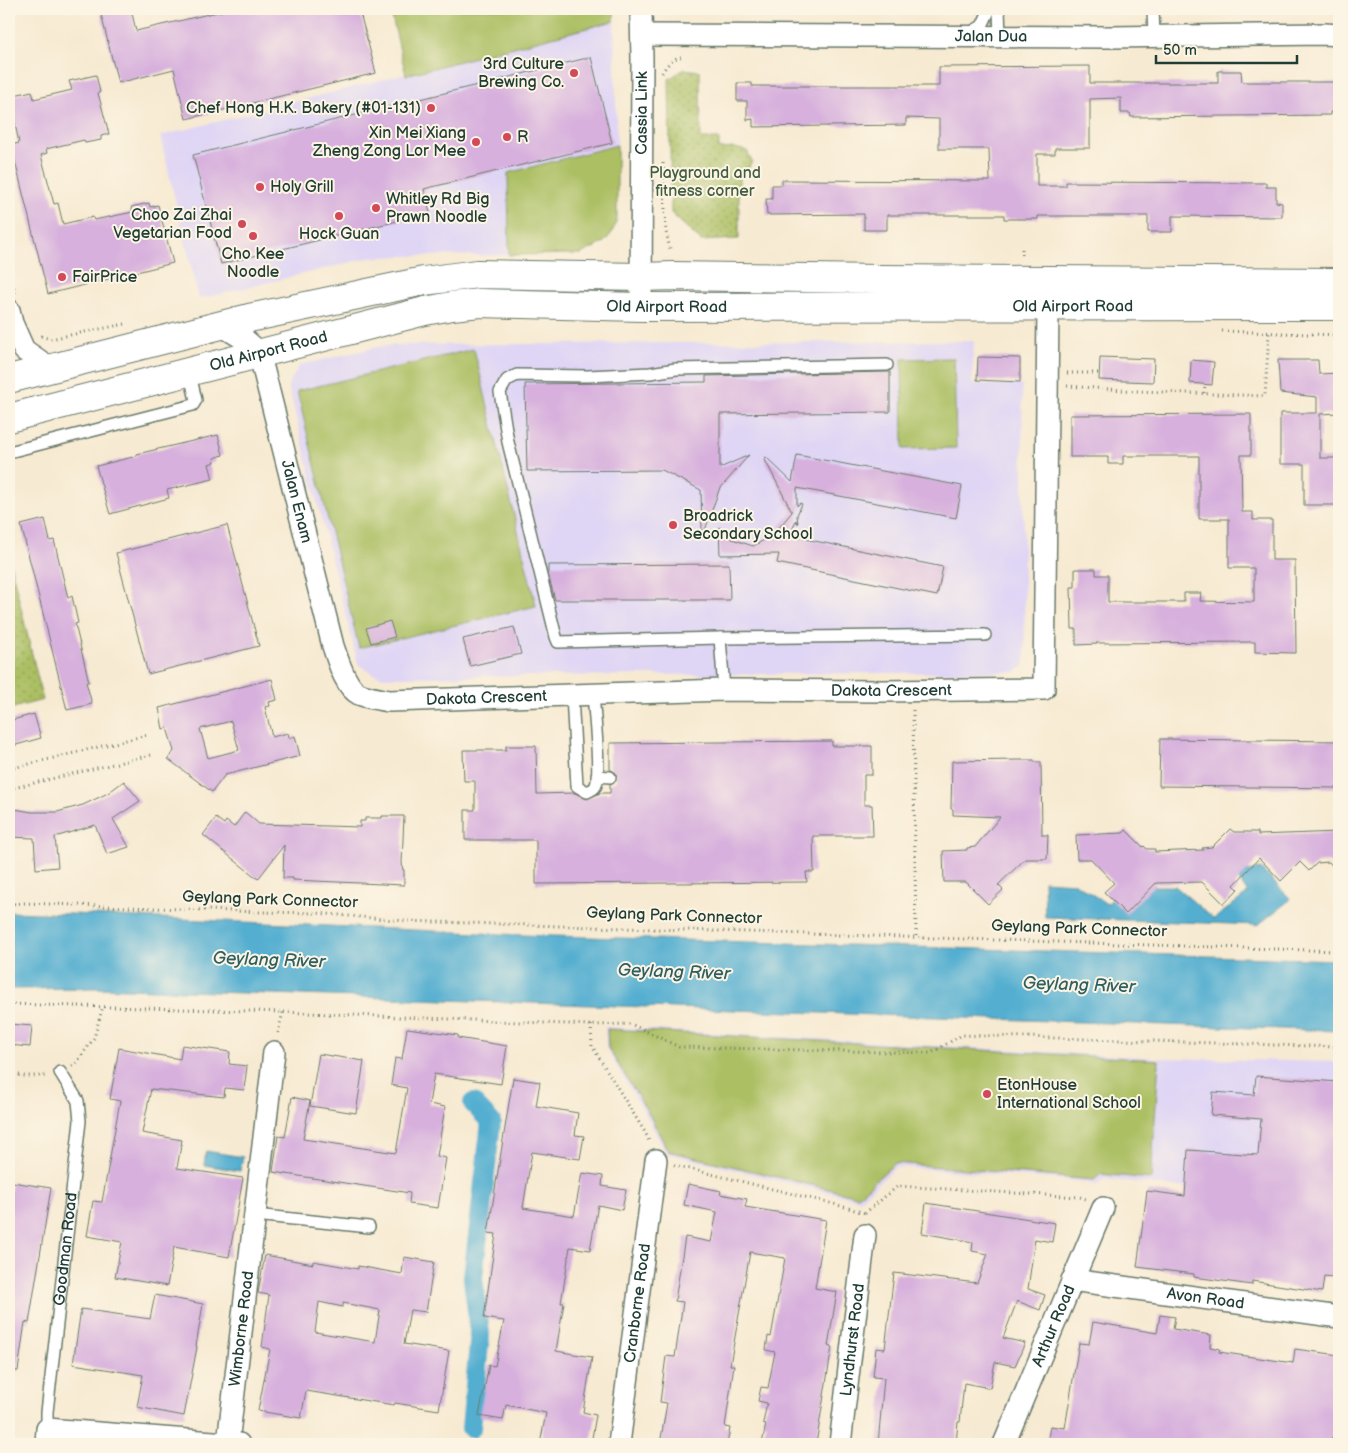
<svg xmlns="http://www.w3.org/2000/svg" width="1348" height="1453" font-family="'Balsamiq Sans',sans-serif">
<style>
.built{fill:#dfd5f5}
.grass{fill:#acbf63;stroke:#667e4c}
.park{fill:url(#park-dots);stroke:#667e4c}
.water{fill:#52aed0;stroke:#387682}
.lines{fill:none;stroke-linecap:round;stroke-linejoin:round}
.canal{stroke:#52aed0;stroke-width:20}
.building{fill:#d7b0dd;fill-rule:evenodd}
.service-casing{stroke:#6b7a6b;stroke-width:14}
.minor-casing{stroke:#6b7a6b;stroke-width:24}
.secondary-casing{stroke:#6b7a6b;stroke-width:30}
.path{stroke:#6b7a6b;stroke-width:3;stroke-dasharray:1 4;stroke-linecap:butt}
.service{stroke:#fff;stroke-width:11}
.minor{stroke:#fff;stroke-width:21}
.secondary{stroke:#fff;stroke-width:28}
.poi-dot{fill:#d1495b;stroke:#fcf5e5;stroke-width:2}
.labels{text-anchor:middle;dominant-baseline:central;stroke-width:4;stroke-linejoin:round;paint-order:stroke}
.street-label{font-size:16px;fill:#1f3d34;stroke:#fcf5e5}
.poi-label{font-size:16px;fill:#1f3d34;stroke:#fcf5e5;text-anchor:start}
.park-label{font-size:16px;fill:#425e40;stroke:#fcf5e5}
.water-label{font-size:18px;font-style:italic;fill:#2e5f63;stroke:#fcf5e5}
</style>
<defs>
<pattern id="park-dots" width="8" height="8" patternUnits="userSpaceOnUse" patternTransform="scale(1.25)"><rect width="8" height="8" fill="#acbf63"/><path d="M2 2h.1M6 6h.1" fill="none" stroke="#8b9c52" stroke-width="1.8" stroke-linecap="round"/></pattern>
</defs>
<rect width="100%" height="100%" fill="#fcf5e5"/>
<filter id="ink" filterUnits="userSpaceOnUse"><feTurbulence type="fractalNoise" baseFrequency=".02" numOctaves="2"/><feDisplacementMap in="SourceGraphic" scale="10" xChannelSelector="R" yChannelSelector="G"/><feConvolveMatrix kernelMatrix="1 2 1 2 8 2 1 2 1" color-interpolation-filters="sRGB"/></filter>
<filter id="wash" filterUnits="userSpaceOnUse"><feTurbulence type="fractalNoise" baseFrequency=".0096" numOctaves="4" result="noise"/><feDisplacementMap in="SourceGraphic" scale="20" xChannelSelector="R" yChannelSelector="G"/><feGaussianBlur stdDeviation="1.12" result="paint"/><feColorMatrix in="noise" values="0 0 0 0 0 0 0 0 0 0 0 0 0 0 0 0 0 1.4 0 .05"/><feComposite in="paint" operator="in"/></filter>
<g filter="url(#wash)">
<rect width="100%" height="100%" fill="#f7ead2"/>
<g class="built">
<polygon points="614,21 617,145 508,173 509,255 399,256 369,258 199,299 160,136"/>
<polygon points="974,341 972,384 1022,385 1025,665 1015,672 384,677 373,674 358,664 288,385 300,365 378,347 393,345"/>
<polygon points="605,1027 1159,1058 1339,1062 1339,1205 1105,1179 1097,1185 1068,1180 896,1167 860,1200 775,1180 666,1153 647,1117 606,1048"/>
</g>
<g class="grass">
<polygon points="390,9 614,9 614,21 406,75"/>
<polygon points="617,145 617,219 612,233 603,243 581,254 509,255 508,173"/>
<polygon points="474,349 536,606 359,648 297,391"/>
<polygon points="954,358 956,448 903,449 902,359"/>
<polygon points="607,1029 1159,1060 1151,1179 1101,1174 1094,1180 895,1163 858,1196 668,1151 649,1114 608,1048"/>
</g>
<g class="park">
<polygon points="684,69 700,71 701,139 719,139 719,149 735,148 747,151 752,161 747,171 739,175 739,239 701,241 671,213 669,79"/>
<polygon points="9,558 43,700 9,709"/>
</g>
<g class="water">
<polygon points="1261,869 1291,899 1258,925 1045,917 1044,881 1075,883 1107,904 1128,886 1175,886 1214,919 1248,893 1234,873"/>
<polygon points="9,912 74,914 521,935 1339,960 1339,1031 98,988 9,989"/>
<polygon points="206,1151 243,1157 240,1171 204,1165"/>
</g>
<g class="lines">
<polyline class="canal" points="471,1428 480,1334 473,1278 491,1122 473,1103"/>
</g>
<g id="blocks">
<g class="building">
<polygon points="122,9 131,9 136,31 230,9 359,9 376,73 186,119 174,69 118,83 101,14"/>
<polygon points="591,57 612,143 424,189 430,213 221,264 193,155"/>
<polygon points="1090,66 1090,83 1218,83 1218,71 1241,71 1242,82 1339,82 1339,112 1330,112 1330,115 1131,117 1130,113 1121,113 1121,98 1090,99 1090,148 1055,148 1055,154 1037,154 1037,186 1066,186 1066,182 1266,183 1266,187 1276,187 1276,202 1282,203 1282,217 1172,216 1172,232 1148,232 1148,216 1038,216 1038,219 1004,219 1004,215 887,215 887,230 864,230 864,214 767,215 766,199 772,199 772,185 782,185 782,180 990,181 989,149 939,149 939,119 906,118 906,125 753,127 753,119 747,120 747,101 737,101 737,83 752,83 752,86 939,86 939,67"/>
<polygon points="96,75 100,92 98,93 109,134 101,136 101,140 85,143 84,140 46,149 47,153 41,155 54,204 58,203 63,224 93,217 94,220 133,212 131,207 149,203 150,207 158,205 173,263 48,294 11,145 19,143 13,114 9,115 9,99 15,98 14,95 32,91 34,99 72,90 69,81"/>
<polygon points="978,357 1020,358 1020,382 977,380"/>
<polygon points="1100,357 1154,359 1153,382 1099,380"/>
<polygon points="1191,360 1214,362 1212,385 1190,383"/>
<polygon points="1278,360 1318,360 1319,374 1339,373 1339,413 1320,414 1320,458 1339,458 1339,505 1304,505 1304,464 1280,464 1280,413 1317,413 1317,397 1280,393"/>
<polygon points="887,372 890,372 890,412 720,414 720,468 749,455 719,490 704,533 702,533 701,490 662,470 527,471 525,384 706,382 706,376"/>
<polygon points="1251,414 1251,455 1241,455 1242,512 1253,512 1253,520 1272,520 1272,560 1295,560 1296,653 1255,652 1255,642 1096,643 1097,644 1076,645 1076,629 1072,629 1071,587 1075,587 1075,569 1096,569 1096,575 1108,575 1108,602 1184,602 1184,593 1201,593 1200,601 1254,602 1254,568 1229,568 1229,519 1199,519 1199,456 1123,456 1123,464 1108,464 1108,457 1070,457 1070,415"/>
<polygon points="218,435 223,455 214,458 215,462 209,464 213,479 167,490 169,498 110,514 96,466 137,456 137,454"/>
<polygon points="797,455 962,486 956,518 797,488 797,506 800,503 802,504 797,515 798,524 796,520 790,536 943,567 937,596 777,563 779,554 720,555 719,527 732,539 753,546 772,536 792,512 764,458 766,457 792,482"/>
<polygon points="45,519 50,541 54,540 68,598 72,596 78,623 75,624 89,682 86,682 92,704 67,710 21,525"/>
<polygon points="227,525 259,646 148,674 116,553"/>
<polygon points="729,564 730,600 555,600 548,574 548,565"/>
<polygon points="390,621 395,637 371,643 366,628"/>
<polygon points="514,627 521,654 470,666 463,639"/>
<path d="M272,679L277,700L269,702L270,706L265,707L272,737L288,733L289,738L295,736L300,756L225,775L212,792L168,759L174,751L167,728L163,729L159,708ZM231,721L239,750L208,758L200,729Z"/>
<polygon points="34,714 41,738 9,747 9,721"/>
<polygon points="1160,739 1339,741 1339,788 1159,786"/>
<polygon points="832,741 832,746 872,746 872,775 864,775 864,805 872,805 873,836 813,836 814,872 806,872 807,882 536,884 536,840 465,840 465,810 475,810 475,781 464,781 463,750 506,750 506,746 536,746 537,794 575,793 587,799 600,793 610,793 610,784 616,781 616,773 610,769 610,743"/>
<polygon points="1019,760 1034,760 1034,762 1041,762 1042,835 1048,835 1047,859 1025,859 998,885 1003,890 988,904 966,882 944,882 943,851 967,850 967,848 975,847 1000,817 953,815 953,809 951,809 952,761"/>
<polygon points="124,781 140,801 113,819 129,847 107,854 95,825 55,837 58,867 36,869 34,838 9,837 9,808 32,812 57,812 83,805 108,793"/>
<polygon points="245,812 259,824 360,827 360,821 365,821 365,818 382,818 382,816 404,816 402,863 403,870 404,870 404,885 293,880 293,878 283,878 284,845 258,879 203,835 216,818 224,824 226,821 234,827"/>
<polygon points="1230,829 1234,832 1258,832 1258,835 1339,832 1339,873 1329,862 1317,863 1309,871 1300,862 1281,881 1259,858 1234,885 1238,889 1224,904 1202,882 1156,883 1126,914 1104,892 1114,883 1091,859 1077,859 1076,835 1123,833 1126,830 1143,847 1144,846 1147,849 1155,849 1155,852 1178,851 1203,850 1202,848 1212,847"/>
<polygon points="9,1024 32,1026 30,1047 9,1045"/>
<polygon points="407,1028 458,1035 458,1038 507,1046 501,1084 434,1074 429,1104 445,1107 437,1156 446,1158 438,1208 409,1204 410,1193 273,1172 278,1136 285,1137 292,1097 310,1101 303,1139 396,1153 407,1088 391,1085 395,1058 402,1059"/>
<polygon points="182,1045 230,1052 229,1064 247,1066 244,1090 225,1088 224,1097 151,1089 142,1133 182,1140 177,1168 243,1178 229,1257 174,1247 167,1286 115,1277 122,1242 87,1236 93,1201 102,1202 120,1101 110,1099 119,1048 180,1059"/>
<polygon points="319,1054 364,1061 356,1113 310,1106"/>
<polygon points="1256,1076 1339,1082 1339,1278 1324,1276 1322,1292 1252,1281 1252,1285 1194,1277 1194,1274 1137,1267 1147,1191 1185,1196 1188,1150 1258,1155 1261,1119 1211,1115 1213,1092 1254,1095"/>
<polygon points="513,1078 540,1082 536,1106 578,1113 575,1135 584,1136 580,1159 532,1152 523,1208 574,1216 582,1173 603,1176 602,1186 626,1190 622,1210 598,1205 590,1250 570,1247 561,1303 564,1303 556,1351 592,1357 583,1412 596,1415 591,1444 540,1444 546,1413 506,1405 503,1420 479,1416 489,1365 495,1366 504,1321 484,1318 496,1234 488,1233"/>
<polygon points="12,1182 51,1188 29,1323 25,1322 18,1371 9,1371 9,1202"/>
<polygon points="688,1184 721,1191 720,1194 747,1199 745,1207 826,1220 815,1288 837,1292 828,1346 832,1347 816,1444 762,1444 766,1424 763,1423 767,1403 758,1401 761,1387 768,1388 775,1352 766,1350 768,1336 771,1337 785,1258 750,1252 730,1365 734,1365 725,1427 730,1428 727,1444 660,1444 667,1403 660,1402 666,1356 675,1357 683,1302 675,1301 685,1237 711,1242 717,1212 684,1205"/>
<polygon points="926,1203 1055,1223 1052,1242 1035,1239 1028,1289 1045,1295 1040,1310 1017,1301 1003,1338 1025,1343 1015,1366 995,1362 990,1388 964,1383 960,1422 958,1422 956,1444 878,1444 884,1378 873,1377 876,1348 885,1349 894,1273 977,1283 988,1254 972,1251 973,1242 922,1233"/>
<path d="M265,1255L313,1264V1261L358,1269V1266L402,1274L404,1257L434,1262L426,1312L410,1310L404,1344L449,1351L439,1410L395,1403L394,1405L306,1391L301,1418L258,1411L270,1349L262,1347L269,1295L258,1293ZM319,1302L343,1307V1303L380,1310L375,1342L315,1332Z"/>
<polygon points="155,1295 203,1304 196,1346 197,1347 184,1416 137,1407 143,1375 73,1364 81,1309 150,1319"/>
<polygon points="1160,1315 1175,1317 1173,1329 1211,1335 1210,1347 1220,1349 1219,1352 1293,1363 1295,1349 1339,1355 1339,1417 1336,1439 1332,1438 1332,1444 1047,1444 1050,1426 1065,1428 1079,1343 1089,1344 1093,1322 1157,1333"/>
</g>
</g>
</g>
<g filter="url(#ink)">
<use href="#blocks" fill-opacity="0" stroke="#6b7a6b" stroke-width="1"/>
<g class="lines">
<g class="service-casing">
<g id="service">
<polyline points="999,9 1000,37"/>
<polyline points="1153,9 1154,37"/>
<polyline points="970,33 982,26 990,9"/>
<polyline points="887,365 676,369 650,373 588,376 517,375 507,380 500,392 508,442 556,637 558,642 720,638 985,635"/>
<polyline points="9,452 193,405 196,400 189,371"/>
<polyline points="720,638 724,690"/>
<path d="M572,695L577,786L587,792C591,790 595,789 596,785C601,773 594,710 593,694"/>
<polyline points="597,776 610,777"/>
<polyline points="255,1215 369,1227"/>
<path id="s1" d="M47,1429V1412L80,1121L78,1101L60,1072"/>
</g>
</g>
<g class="minor-casing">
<g id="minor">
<path id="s2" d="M642,35L1110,37L1325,34L1339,35"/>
<path id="s3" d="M641,307L642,59L641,9"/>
<polyline points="9,310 12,323 24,350 50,368"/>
<path id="s4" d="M221,325L244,339L259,352L333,646C338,660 345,687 359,694C369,698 379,699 390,701L724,690L883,691L1044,689L1048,307"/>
<path id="s5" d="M1072,1280L1339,1317"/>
<path id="s6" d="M228,1443L274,1052"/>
<polyline points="46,1444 47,1429 239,1444"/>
<path id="s7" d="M619,1444L656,1160"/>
<path id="s8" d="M840,1444L865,1235"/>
<path id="s9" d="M1004,1444L1103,1208"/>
</g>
</g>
<g class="secondary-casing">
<g id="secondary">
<polyline points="9,379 249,318 424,281 477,274 641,277 673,276 879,279 1339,282"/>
<path id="s10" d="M9,418L425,311L452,306L480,303L641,307L1339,306"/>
</g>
</g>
<g class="path">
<polyline points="855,9 856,14"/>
<path d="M662,73C666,66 672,58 681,57"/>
<polyline points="663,163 666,232 670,249"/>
<polyline points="1022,249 1022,258"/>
<polyline points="9,268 15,293"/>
<polyline points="1222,331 1339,335"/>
<polyline points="41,336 50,339 125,324"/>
<polyline points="1067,373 1099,373"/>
<polyline points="1067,386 1137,391 1265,396 1269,333"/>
<polyline points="1204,393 1205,385"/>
<polyline points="913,710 916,936"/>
<polyline points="9,769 147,735"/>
<polyline points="9,789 151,755"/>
<polyline points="9,904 25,903 260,912 316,913 406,921 1339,951"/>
<polyline points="9,1004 283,1012 591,1025 631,1024 679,1047 931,1053 962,1035 1339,1047"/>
<polyline points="591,1025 592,1046 646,1134 650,1144"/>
<polyline points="278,1033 283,1012"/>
<polyline points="72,1066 75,1065 94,1038 103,1006"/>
<polyline points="9,1073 24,1076 48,1076"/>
<polyline points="674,1165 834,1204 865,1213"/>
<polyline points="865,1213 898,1186 1080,1197 1086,1199"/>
</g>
<use href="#service" class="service"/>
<use href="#minor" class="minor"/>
<use href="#secondary" class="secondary"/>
</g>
</g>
<g class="poi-dot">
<circle cx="574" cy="73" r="5"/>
<circle cx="431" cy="108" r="5"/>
<circle cx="507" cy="137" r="5"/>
<circle cx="476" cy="142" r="5"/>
<circle cx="260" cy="187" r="5"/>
<circle cx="376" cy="208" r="5"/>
<circle cx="339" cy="216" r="5"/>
<circle cx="242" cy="224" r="5"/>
<circle cx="253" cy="236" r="5"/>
<circle cx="62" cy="277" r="5"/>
<circle cx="673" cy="525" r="5"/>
<circle cx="987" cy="1094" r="5"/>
</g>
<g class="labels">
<g class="street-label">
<text stroke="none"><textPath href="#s2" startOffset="349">Jalan Dua</textPath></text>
<text stroke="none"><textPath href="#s3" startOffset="194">Cassia Link</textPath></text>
<text stroke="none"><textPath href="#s10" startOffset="672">Old Airport Road</textPath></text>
<text stroke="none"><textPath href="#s10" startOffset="1078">Old Airport Road</textPath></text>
<text stroke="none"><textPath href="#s10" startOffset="268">Old Airport Road</textPath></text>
<text stroke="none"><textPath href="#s4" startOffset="201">Jalan Enam</textPath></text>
<text stroke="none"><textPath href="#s4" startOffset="939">Dakota Crescent</textPath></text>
<text stroke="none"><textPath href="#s4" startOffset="534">Dakota Crescent</textPath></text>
<text transform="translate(270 900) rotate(2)">Geylang Park Connector</text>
<text transform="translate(674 916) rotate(2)">Geylang Park Connector</text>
<text transform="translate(1079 929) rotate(2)">Geylang Park Connector</text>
<text stroke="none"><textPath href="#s1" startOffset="181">Goodman Road</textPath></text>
<text stroke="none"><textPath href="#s5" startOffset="135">Avon Road</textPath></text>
<text stroke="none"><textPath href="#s7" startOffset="142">Cranborne Road</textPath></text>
<text stroke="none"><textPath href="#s9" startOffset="128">Arthur Road</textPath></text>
<text stroke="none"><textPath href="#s6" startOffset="115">Wimborne Road</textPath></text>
<text stroke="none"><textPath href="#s8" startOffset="105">Lyndhurst Road</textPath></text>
</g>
<g class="poi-label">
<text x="564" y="64" text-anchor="end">3rd Culture<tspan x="564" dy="18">Brewing Co.</tspan></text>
<text x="421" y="108" text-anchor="end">Chef Hong H.K. Bakery (#01-131)</text>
<text x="466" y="133" text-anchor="end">Xin Mei Xiang<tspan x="466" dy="18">Zheng Zong Lor Mee</tspan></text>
<text x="517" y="137">R</text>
<text x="270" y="187">Holy Grill</text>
<text x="386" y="199">Whitley Rd Big<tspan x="386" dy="18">Prawn Noodle</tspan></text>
<text x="232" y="215" text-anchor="end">Choo Zai Zhai<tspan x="232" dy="18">Vegetarian Food</tspan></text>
<text x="339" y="234" text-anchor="middle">Hock Guan</text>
<text x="253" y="254" text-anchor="middle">Cho Kee<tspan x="253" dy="18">Noodle</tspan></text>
<text x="72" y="277">FairPrice</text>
<text x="683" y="516">Broadrick<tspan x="683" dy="18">Secondary School</tspan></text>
<text x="997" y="1085">EtonHouse<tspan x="997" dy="18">International School</tspan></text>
</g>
<g class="park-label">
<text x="705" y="173">Playground and<tspan x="705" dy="18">fitness corner</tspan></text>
</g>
<g class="water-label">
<text transform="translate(269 960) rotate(2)">Geylang River</text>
<text transform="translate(674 972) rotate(2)">Geylang River</text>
<text transform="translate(1079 985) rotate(2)">Geylang River</text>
</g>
</g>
<rect width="1348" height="1453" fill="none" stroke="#fcf5e5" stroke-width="30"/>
<path d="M1156 55v8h141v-8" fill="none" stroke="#1f3d34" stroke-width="2.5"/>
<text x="1163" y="55" font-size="15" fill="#1f3d34" stroke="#fcf5e5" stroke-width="4" paint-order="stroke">50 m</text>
</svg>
